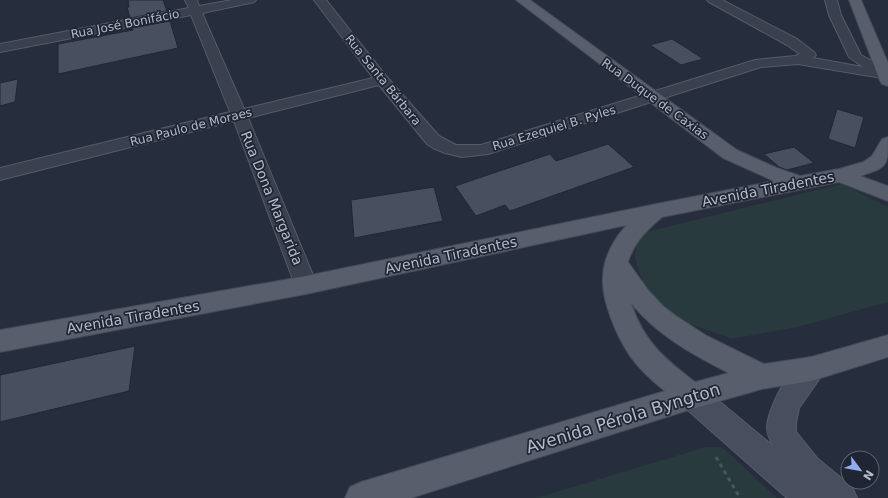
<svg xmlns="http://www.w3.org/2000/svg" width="888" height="498" font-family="'DejaVu Sans',sans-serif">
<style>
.green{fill:#293a3e}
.building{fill:#485060;stroke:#212734}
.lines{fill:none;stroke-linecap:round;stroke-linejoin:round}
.minor-casing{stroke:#555b68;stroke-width:2}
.secondary-casing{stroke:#555b68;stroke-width:2}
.primary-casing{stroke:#434956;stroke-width:2}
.path{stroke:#48575c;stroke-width:3;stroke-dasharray:4 4;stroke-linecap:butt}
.minor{fill:#3a404d;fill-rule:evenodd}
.secondary{fill:#494e5f;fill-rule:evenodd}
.primary{fill:#585e6c;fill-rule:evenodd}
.labels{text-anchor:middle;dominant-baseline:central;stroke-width:3.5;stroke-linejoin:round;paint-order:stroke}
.far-street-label{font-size:12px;fill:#b6bbc8;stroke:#1f2532}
.street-label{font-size:14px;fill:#b6bbc8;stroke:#1f2532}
.near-street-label{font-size:17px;fill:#b6bbc8;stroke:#1f2532}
</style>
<rect width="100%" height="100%" fill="#262d3c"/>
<g class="green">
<polygon points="842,184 888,207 888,302 797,327 732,339 685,322 646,293 635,257 638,234"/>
<polygon points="706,447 722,447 777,498 536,498"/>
</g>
<g class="building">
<polygon points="128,0 163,0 167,11 130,18 127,7 129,7"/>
<polygon points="170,21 178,48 58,74 58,44 133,30 132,28"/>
<polygon points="672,39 685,47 703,59 681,65 650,45"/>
<polygon points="18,79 15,102 0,106 0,83"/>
<polygon points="837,109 864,117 855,148 828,139"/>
<polygon points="608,144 634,167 510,211 505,205 476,216 455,186 550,154 556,161"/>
<polygon points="794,147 814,163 787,170 779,167 764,154"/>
<polygon points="434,187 443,221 354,238 351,200"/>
<polygon points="135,346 129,391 0,422 0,375"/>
</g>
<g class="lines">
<g class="minor-casing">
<polygon id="minor" points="185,0 197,0 199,6 232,0 256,0 254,2 250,3 202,13 244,109 373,78 314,0 326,0 387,77 439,136 456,145 481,145 755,60 795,56 800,54 787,45 709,2 707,0 722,0 797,39 814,52 816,55 813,58 863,67 849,57 829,15 825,0 837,0 841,15 861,55 888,70 888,79 798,64 761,67 488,154 462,157 445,153 433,148 427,144 379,85 248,118 317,285 314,291 306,294 298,291 295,285 234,121 0,180 0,168 230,112 191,15 0,52 0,44 189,8"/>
</g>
<g class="secondary-casing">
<path id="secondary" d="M811,357L820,360L824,369L820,378L799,408L796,423V432L817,458L852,487L857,498H787L682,405L678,396L682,387L692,383L702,387L773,446C770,440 767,434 767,428C767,411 788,370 802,360C805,359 808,358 811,357Z"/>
</g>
<g class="primary-casing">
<g id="primary">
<path d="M516,0H530L737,150L777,168L800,176L839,169L863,162L872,156L882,139L888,137C888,167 888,167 860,176L888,186V201L839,182L662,217C647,230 634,242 628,262L648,290L663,306L676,316L707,336L764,364L811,357L888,335V357L811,381L762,389L692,409L411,498H345L350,487L361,482L665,391C652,381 640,370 630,356C617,337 601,300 603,277C603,259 614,238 627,225L306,294L0,352V330L306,276L656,204L774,181L723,158ZM631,303C657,335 693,355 729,373L695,382C664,358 644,342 631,303Z"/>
<polygon points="849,0 861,0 888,63 888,86 882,84 880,81"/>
</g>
</g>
<polyline class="path" points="716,457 740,498"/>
<use href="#minor" class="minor"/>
<use href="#secondary" class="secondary"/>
<use href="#primary" class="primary"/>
</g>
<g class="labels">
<g class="far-street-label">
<text transform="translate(125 24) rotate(-11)">Rua José Bonifácio</text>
<text transform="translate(383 80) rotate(51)">Rua Santa Bárbara</text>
<text transform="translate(655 99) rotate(36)">Rua Duque de Caxias</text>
<text transform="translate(191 127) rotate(-14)">Rua Paulo de Moraes</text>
<text transform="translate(554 128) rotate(-17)">Rua Ezequiel B. Pyles</text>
</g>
<g class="street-label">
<text transform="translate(768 189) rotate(-11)">Avenida Tiradentes</text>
<text transform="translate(272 198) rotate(68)">Rua Dona Margarida</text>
<text transform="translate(451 255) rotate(-12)">Avenida Tiradentes</text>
<text transform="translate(133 317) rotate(-10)">Avenida Tiradentes</text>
</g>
<g class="near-street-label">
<text transform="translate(623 418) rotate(-17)">Avenida Pérola Byngton</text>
</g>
</g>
<g transform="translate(860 470) rotate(122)"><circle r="19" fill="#1f2532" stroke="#5b616e"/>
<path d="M0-3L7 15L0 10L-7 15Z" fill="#94acef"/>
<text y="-6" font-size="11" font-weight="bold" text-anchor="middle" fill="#b6bbc8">N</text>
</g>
</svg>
